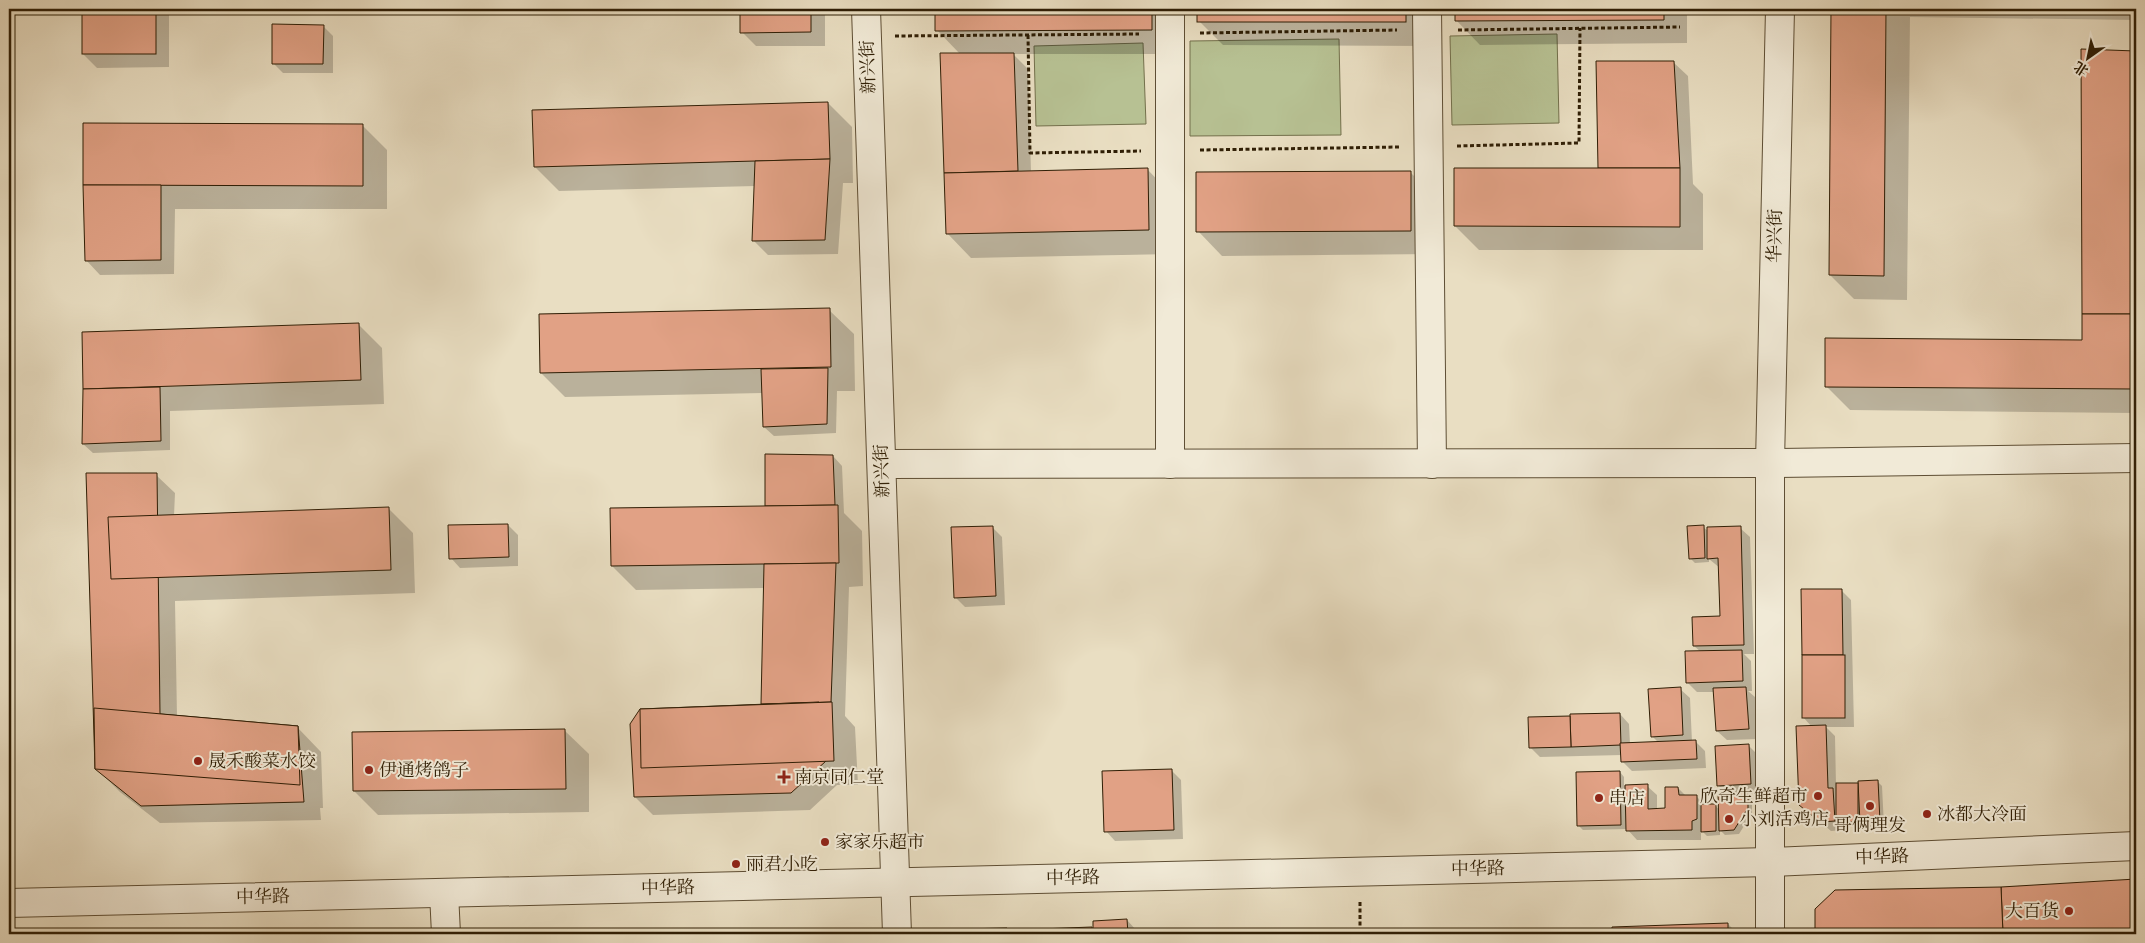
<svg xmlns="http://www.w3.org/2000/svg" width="2145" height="943" font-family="Cardo,'Noto Serif SC',serif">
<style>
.green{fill:#b7c193;stroke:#73704c}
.shadow{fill:#0003}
.building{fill:#e1a185;stroke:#2f1e05}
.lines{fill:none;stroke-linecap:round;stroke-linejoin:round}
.minor-casing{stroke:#5e4e34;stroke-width:30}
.path{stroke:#2f1e05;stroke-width:3;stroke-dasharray:4 2.5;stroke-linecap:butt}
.minor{stroke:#f1ead7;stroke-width:28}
.poi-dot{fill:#8f2418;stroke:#f1ead7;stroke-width:2}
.labels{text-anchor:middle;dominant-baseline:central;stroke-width:4;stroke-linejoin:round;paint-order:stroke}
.street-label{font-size:18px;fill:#2f1e05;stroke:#f1ead7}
.poi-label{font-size:18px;fill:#2f1e05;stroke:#f1ead7;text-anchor:start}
</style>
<rect width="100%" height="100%" fill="#e9dec2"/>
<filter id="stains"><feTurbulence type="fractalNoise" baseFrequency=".004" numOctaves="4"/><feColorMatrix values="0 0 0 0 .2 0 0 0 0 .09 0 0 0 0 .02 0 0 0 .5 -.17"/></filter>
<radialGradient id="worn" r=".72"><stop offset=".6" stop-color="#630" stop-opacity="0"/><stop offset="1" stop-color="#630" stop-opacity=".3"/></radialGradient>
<g class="green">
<polygon points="1557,34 1559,123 1452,125 1450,36"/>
<polygon points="1339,39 1341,135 1190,136 1190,41"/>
<polygon points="1143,43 1146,124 1036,126 1034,46"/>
</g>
<g class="shadow">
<polygon points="83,9 169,9 169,67 97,68 83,54"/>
<polygon points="742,9 825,9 825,46 756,46 742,32"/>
<polygon points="937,9 1176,9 1176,54 1013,54 1028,69 1031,172 1147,169 1171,194 1173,254 971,258 947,233 945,172 960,54 937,30"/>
<polygon points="1199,9 1430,9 1430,46 1223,45 1199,21"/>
<polygon points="1456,9 1687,9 1687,43 1480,45 1456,20"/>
<polygon points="1832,9 2136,9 2136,20 1910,17 1907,300 1854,299 1830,275"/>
<polygon points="323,26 333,36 333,73 283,73 273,63"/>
<polygon points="2135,52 2136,413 1850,410 1826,386 2083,341"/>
<polygon points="1673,62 1688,76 1693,184 1703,194 1703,250 1479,250 1455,226 1599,169"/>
<polygon points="828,103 852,127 853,183 843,183 838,254 768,255 754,241 755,186 559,191 535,167"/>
<polygon points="363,126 387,150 387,209 175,209 174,274 100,275 86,260 84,185"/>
<polygon points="1410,172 1434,196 1435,254 1222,256 1198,231"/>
<polygon points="829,310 854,334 855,391 837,391 836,433 774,436 764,427 763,393 565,397 541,373"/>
<polygon points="358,324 382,348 384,404 170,411 170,450 93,453 83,444 83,333"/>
<polygon points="833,456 842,466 844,513 862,531 863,586 849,587 845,716 855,727 858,785 837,785 810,810 653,815 635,797 762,706 765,588 636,590 612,566 768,507"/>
<polygon points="156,475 175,493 174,516 389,509 413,533 415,593 175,601 177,717 297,727 321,752 323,808 320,808 321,820 160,823 120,792 96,768"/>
<polygon points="508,525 518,535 518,566 460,568 451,558"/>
<polygon points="992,527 1002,537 1005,605 965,607 955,597"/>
<polygon points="1703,527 1708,531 1740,528 1750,537 1754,654 1744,654 1751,661 1752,691 1748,691 1755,697 1758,739 1727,740 1717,731 1715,692 1697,692 1687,682 1701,652 1694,646 1722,617 1720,568 1709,559 1709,562 1695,563 1690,558"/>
<polygon points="1841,590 1851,600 1854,727 1826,727 1835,736 1836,785 1878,782 1882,786 1884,826 1866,827 1862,823 1862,826 1843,826 1844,830 1831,831 1800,804 1812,727 1803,717"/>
<polygon points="1680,689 1690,698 1692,742 1696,742 1705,751 1706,768 1632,771 1622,761 1622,755 1540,757 1530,747 1529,719 1620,714 1629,724 1630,744 1659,743 1652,736"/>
<polygon points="564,730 589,754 589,812 378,815 354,791"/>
<polygon points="1748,745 1758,755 1760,793 1748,794 1752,798 1752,813 1739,834 1725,835 1720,830 1720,835 1707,836 1701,830 1701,840 1637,840 1627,829 1583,830 1578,825 1620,772 1624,777 1624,786 1647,786 1657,795 1657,810 1667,810 1678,788 1686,796 1696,796 1706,806 1715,806 1720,810 1727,794 1718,785"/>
<polygon points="1171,770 1181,780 1183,839 1115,841 1106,831"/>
<polygon points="2136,881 2136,934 1816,934 1816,910 2001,888"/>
<polygon points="1127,920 1136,930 1137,934 1014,934 1014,931 1091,928 1094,931"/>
<polygon points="1728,924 1738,934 1425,934 1611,930"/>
<polygon points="1007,930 1011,934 960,934 960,931"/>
</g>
<g class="building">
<rect x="82" y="9" width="74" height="45"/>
<polygon points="740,9 811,9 811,32 740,33"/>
<polygon points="935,9 1152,9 1152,30 935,31"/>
<rect x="1197" y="9" width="209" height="13"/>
<polygon points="1455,9 1664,9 1664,20 1455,21"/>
<polygon points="1831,9 1886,9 1884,276 1829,275"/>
<polygon points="272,24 324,25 323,64 272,64"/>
<polygon points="2081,49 2136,51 2133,314 2082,314"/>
<polygon points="940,53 1014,53 1018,171 944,173"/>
<polygon points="1596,61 1674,61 1680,168 1598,168"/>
<polygon points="828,102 830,159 534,167 532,110"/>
<polygon points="83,123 363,124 363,186 83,185"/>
<polygon points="830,159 825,240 752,241 755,161"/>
<polygon points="1148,168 1149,230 946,234 944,173"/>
<polygon points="1454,168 1680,168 1680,227 1454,226"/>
<polygon points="1411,171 1411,231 1196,232 1196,172"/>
<polygon points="83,185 161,185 161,260 85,261"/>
<polygon points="830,308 831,367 540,373 539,314"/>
<polygon points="2082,314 2133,314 2133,389 1825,387 1825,338 2082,340"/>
<polygon points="359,323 361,380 83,389 82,332"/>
<polygon points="828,368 827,424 763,427 761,369"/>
<polygon points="160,387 161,441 82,444 83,389"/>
<polygon points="765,454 833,455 835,505 765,506"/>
<polygon points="86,473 157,473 160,714 298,726 304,802 141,806 95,769"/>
<polygon points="838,505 839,563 611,566 610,508"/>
<polygon points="389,507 391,570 111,579 108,517"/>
<polygon points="508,524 509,557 449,559 448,525"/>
<polygon points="1704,525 1705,558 1689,559 1687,526"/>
<polygon points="993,526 996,596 954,598 951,527"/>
<polygon points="1741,526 1744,645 1693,646 1692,617 1720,616 1718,558 1707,559 1707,527"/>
<polygon points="836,563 831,702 761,704 764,564"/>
<polygon points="1801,589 1842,589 1843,655 1802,655"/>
<polygon points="1742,650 1743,681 1686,683 1685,651"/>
<rect x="1802" y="655" width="43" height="63"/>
<polygon points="1681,687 1683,735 1651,737 1648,689"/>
<polygon points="1746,687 1749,729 1716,731 1713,688"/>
<polygon points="819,702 826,761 791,793 634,797 630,724 640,709"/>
<polygon points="832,702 834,761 641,768 640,709"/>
<polygon points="94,708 298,726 300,785 95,769"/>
<polygon points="1620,713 1621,745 1571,747 1570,714"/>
<polygon points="1570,716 1571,747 1529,748 1528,717"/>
<polygon points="1826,725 1828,788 1833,788 1835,821 1820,822 1799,805 1796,726"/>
<polygon points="565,729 566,789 353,791 352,732"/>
<polygon points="1696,740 1697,759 1621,762 1620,743"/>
<polygon points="1749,744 1751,784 1717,786 1715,746"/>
<polygon points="1172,769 1174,830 1104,832 1102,771"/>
<polygon points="1620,771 1621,825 1577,826 1576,772"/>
<polygon points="1878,780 1880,822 1860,823 1858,781"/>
<rect x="1836" y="783" width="22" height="39"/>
<polygon points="1648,784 1648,809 1665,808 1665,787 1678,787 1679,795 1697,795 1697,819 1692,821 1692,830 1626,831 1625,785"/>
<polygon points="1748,792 1748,808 1734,830 1719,831 1718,793"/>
<polygon points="1701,804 1716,804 1716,831 1701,832"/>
<polygon points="2136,879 2136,934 2003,934 2001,887"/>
<polygon points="2001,887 2003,934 1815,934 1815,909 1835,890"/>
<polygon points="1127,919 1128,934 1093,934 1093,921"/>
<polygon points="1728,923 1728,934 1612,934 1612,927"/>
<polygon points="1092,927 1092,934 1013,934 1013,930"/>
<polygon points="1007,928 1007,934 959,934 959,929"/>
<polygon points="1612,929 1612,934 1373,934"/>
<polygon points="1345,932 1345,934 1266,934"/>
</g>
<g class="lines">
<g class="minor-casing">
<g id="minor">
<polyline points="866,9 897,934"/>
<polyline points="1427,9 1432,464"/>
<polyline points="882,464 1770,463 2136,458"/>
<polyline points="1170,464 1170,9"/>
<polyline points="444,893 446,934"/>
<polyline points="9,903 1770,862 2136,846"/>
<polyline points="1770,934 1770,463 1780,9"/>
</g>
</g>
<g class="path">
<polyline points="1458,30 1680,27"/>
<polyline points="1200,33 1397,30"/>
<polyline points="1028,35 1030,153 1141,151"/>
<polyline points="895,36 1139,34"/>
<polyline points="1457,146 1579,143 1580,28"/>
<polyline points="1200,150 1399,147"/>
<polyline points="1360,902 1360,934"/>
</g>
<use href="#minor" class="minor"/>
</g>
<g class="poi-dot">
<circle cx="198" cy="761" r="5"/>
<circle cx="369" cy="770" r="5"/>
<path d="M781.5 769.5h5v5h5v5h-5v5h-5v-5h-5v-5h5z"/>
<circle cx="1818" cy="796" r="5"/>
<circle cx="1599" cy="798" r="5"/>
<circle cx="1870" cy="806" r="5"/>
<circle cx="1927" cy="814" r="5"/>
<circle cx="1729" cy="819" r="5"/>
<circle cx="825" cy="842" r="5"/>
<circle cx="736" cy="864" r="5"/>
<circle cx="2069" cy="911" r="5"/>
</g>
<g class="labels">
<g class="street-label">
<text transform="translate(868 67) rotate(-92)">新兴街</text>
<text transform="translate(1775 236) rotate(-89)">华兴街</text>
<text transform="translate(882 471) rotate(-92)">新兴街</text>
<text transform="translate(1882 857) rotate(-2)">中华路</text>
<text transform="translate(1478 869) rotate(-1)">中华路</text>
<text transform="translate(1073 878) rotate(-1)">中华路</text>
<text transform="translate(668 888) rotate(-1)">中华路</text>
<text transform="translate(263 897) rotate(-1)">中华路</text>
</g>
<g class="poi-label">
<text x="208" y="761">晟禾酸菜水饺</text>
<text x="379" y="770">伊通烤鸽子</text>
<text x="794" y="777">南京同仁堂</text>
<text x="1808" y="796" text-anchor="end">欣奇生鲜超市</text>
<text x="1609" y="798">串店</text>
<text x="1937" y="814">冰都大冷面</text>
<text x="1739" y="819">小刘活鸡店</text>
<text x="1870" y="825" text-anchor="middle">哥俩理发</text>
<text x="835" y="842">家家乐超市</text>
<text x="746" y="864">丽君小吃</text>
<text x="2059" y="911" text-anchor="end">大百货</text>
</g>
</g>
<rect width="2145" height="943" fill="none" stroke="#e9dec2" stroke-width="30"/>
<rect x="10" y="10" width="2125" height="923" fill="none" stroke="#2f1e05" stroke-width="2.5"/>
<rect x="15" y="15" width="2115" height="913" fill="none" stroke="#2f1e05"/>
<g transform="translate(2088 58) rotate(213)" stroke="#f1ead7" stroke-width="4" paint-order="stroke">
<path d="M0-4L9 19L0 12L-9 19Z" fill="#2f1e05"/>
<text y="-8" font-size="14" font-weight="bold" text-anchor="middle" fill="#2f1e05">北</text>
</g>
<rect width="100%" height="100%" filter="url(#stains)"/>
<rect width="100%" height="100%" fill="url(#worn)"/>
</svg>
